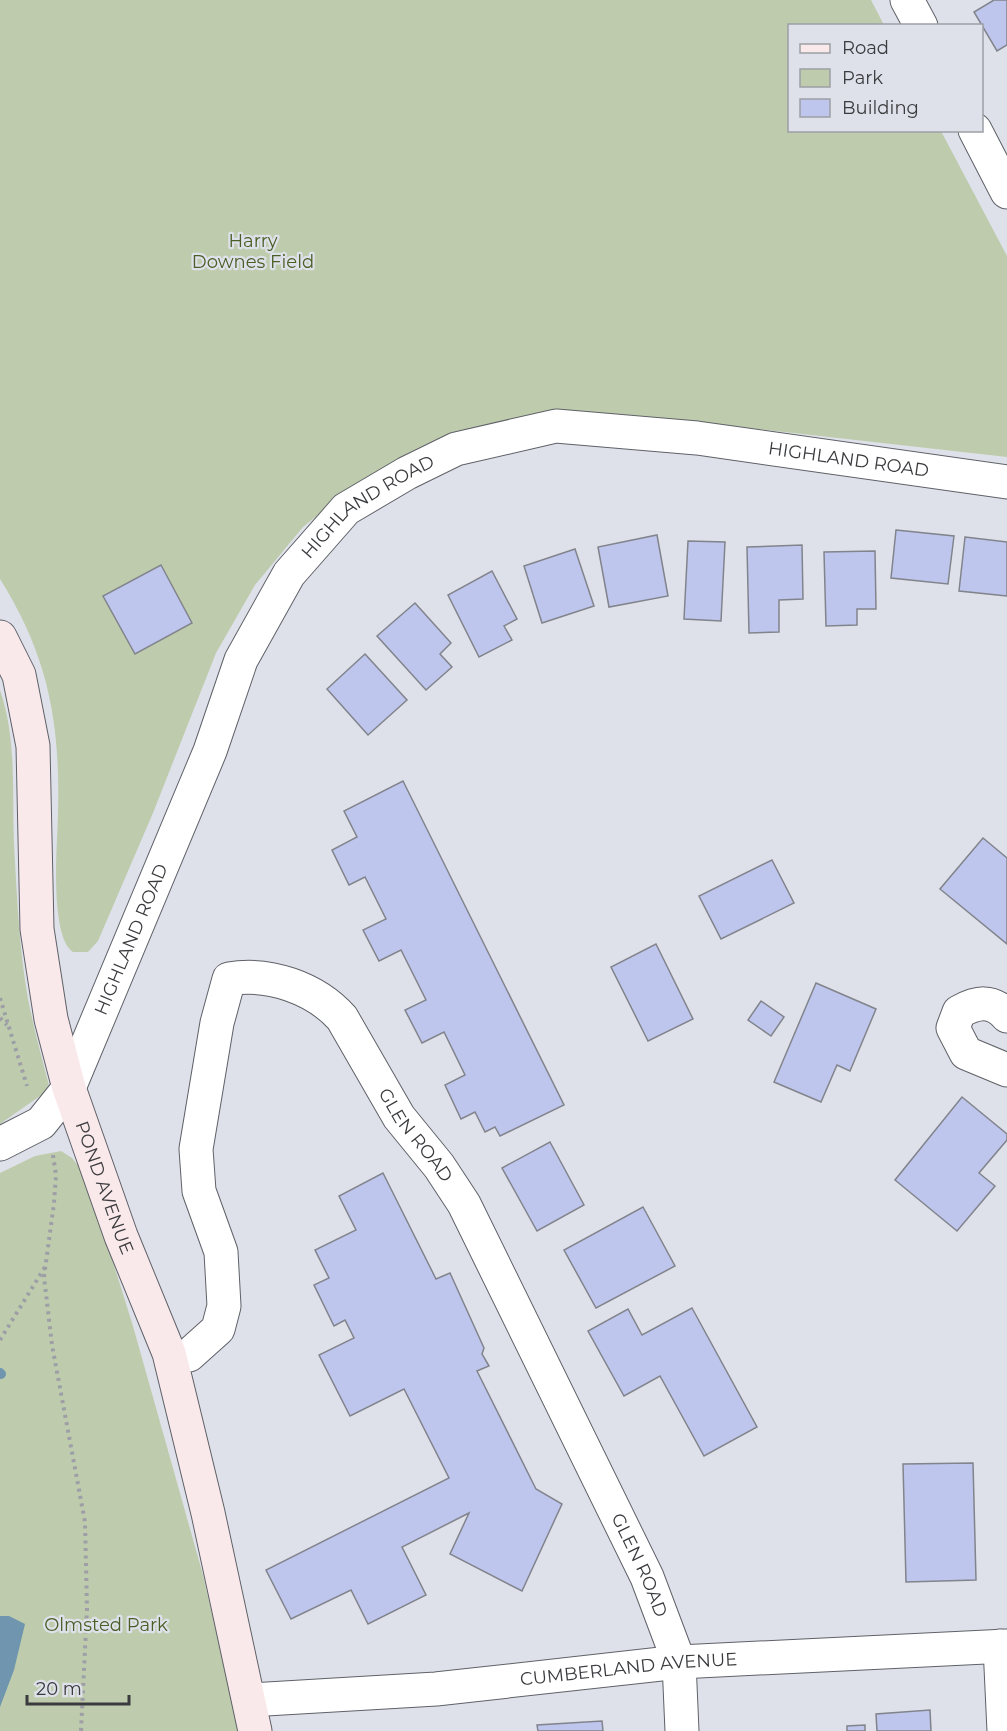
<svg xmlns="http://www.w3.org/2000/svg" width="1007" height="1731" font-family="Montserrat,sans-serif">
<style>
.green{fill:#beccad}
.water{fill:#6f96ae}
.lines{fill:none;stroke-linecap:round;stroke-linejoin:round}
.stream{stroke:#6f96ae;stroke-width:10}
.building{fill:#bec6ed;stroke:#82848c;stroke-width:1.5}
.street-casing{stroke:#5f6168;stroke-width:35}
.secondary-casing{stroke:#5f6168;stroke-width:35}
.path{stroke:#9e9fa6;stroke-width:4;stroke-dasharray:3 4.5;stroke-linecap:butt}
.street{stroke:#fff;stroke-width:33}
.secondary{stroke:#fae9ea;stroke-width:33}
.labels{text-anchor:middle;dominant-baseline:central;stroke-width:4.5;stroke-linejoin:round;paint-order:stroke}
.park-label{font-size:18px;fill:#4a5f26;stroke:#dfe1ea}
.street-label{font-size:18px;fill:#3a3b3e;stroke:#dfe1ea}
</style>
<rect width="100%" height="100%" fill="#dfe1ea"/>
<g class="green">
<path d="M0,0H871L884,25L790,26V130L941,131L1007,256V457L641,416L587,413L453,435L427,444L361,480L303,527L255,585L216,653L153,813L98,941L88,952H73C52,939 56,862 57,838C62,738 54,665 0,579Z"/>
<path d="M0,690C17,740 12,792 14,844C17,896 19,949 28,999C34,1029 42,1059 50,1089L0,1124Z"/>
<polygon points="61,1151 72,1158 80,1168 93,1198 133,1326 203,1575 239,1731 0,1731 0,1173 35,1156"/>
</g>
<polygon class="water" points="0,1616 9,1616 25,1624 14,1670 0,1707"/>
<g class="lines">
<polyline class="stream" points="0,1373 1,1374"/>
</g>
<g class="building">
<polygon points="994,0 1007,0 1007,45 997,51 974,12"/>
<polygon points="896,530 954,536 948,584 891,578"/>
<polygon points="657,535 668,596 609,607 598,547"/>
<polygon points="965,537 1007,542 1007,596 959,591"/>
<polygon points="688,541 725,542 721,621 684,619"/>
<polygon points="802,545 803,599 779,600 779,632 749,633 747,547"/>
<polygon points="575,549 594,606 542,623 524,566"/>
<polygon points="875,551 876,609 857,609 857,625 826,626 824,552"/>
<polygon points="161,565 192,623 135,654 103,596"/>
<polygon points="492,571 517,619 504,626 512,640 479,657 448,595"/>
<polygon points="415,603 451,643 440,654 452,667 426,690 377,636"/>
<polygon points="365,654 407,700 368,735 327,689"/>
<polygon points="403,781 564,1105 500,1136 495,1127 485,1132 475,1112 461,1119 445,1085 465,1075 444,1032 422,1043 405,1010 426,1000 401,950 379,961 363,930 386,919 365,877 349,885 332,850 357,837 344,811"/>
<polygon points="983,838 1007,858 1007,944 940,889"/>
<polygon points="772,860 794,903 721,939 699,896"/>
<polygon points="656,944 693,1019 648,1041 611,967"/>
<polygon points="816,983 876,1009 850,1071 837,1065 821,1102 774,1082"/>
<polygon points="761,1001 784,1017 771,1036 748,1020"/>
<polygon points="962,1097 1007,1134 1007,1140 979,1173 995,1186 957,1231 895,1180"/>
<polygon points="550,1142 584,1205 537,1231 502,1168"/>
<polygon points="383,1173 436,1279 450,1273 484,1348 482,1354 489,1366 477,1371 536,1489 562,1504 522,1591 450,1554 469,1513 402,1547 426,1595 368,1624 351,1590 291,1619 266,1570 449,1478 404,1389 350,1416 319,1355 354,1338 345,1320 334,1326 314,1285 329,1278 315,1250 356,1230 339,1196"/>
<polygon points="643,1207 675,1266 596,1308 564,1250"/>
<polygon points="692,1308 757,1427 704,1456 660,1376 624,1396 588,1331 628,1309 642,1335"/>
<polygon points="973,1463 976,1580 906,1582 903,1464"/>
<polygon points="930,1710 931,1731 877,1731 876,1714"/>
<polygon points="602,1721 603,1731 538,1731 537,1725"/>
<polygon points="865,1725 865,1731 847,1731 847,1726"/>
</g>
<g class="lines">
<g class="street-casing">
<g id="street">
<polyline points="907,0 921,26"/>
<polyline points="975,130 1007,192"/>
<path d="M1007,1016C992,999 977,1002 959,1012L953,1028L966,1053L1007,1070"/>
<path id="s1" d="M0,1144L41,1123L69,1088L210,751L241,660L289,574L346,509L407,473L456,449L556,426L697,438L1007,482"/>
<path id="s2" d="M189,1355L218,1329L224,1306L221,1252L199,1191L196,1149L217,1023L229,979C269,972 315,988 342,1018L399,1117L439,1166L464,1204L647,1577L679,1662L682,1731"/>
<polyline points="1000,1646 1004,1731"/>
<path id="s3" d="M249,1700L436,1689L679,1662L1007,1646"/>
</g>
</g>
<g class="secondary-casing">
<g id="secondary">
<path id="s4" d="M0,637L19,675L33,746L37,929L51,1019L69,1088L121,1236L169,1353L208,1513L255,1731"/>
</g>
</g>
<g class="path">
<polyline points="0,998 27,1086"/>
<polyline points="0,1018 7,1025"/>
<polyline points="53,1155 56,1175 54,1203 44,1277 52,1345 85,1522 87,1609 81,1731"/>
<polyline points="0,1340 45,1267"/>
</g>
<use href="#street" class="street"/>
<use href="#secondary" class="secondary"/>
</g>
<g class="labels">
<g class="park-label">
<text x="253" y="241">Harry<tspan x="253" dy="21">Downes Field</tspan></text>
<text x="106" y="1625">Olmsted Park</text>
</g>
<g class="street-label">
<text stroke="none"><textPath href="#s1" startOffset="1260">HIGHLAND ROAD</textPath></text>
<text stroke="none"><textPath href="#s1" startOffset="756">HIGHLAND ROAD</textPath></text>
<text stroke="none"><textPath href="#s1" startOffset="252">HIGHLAND ROAD</textPath></text>
<text stroke="none"><textPath href="#s2" startOffset="660">GLEN ROAD</textPath></text>
<text stroke="none"><textPath href="#s4" startOffset="566">POND AVENUE</textPath></text>
<text stroke="none"><textPath href="#s2" startOffset="1146">GLEN ROAD</textPath></text>
<text stroke="none"><textPath href="#s3" startOffset="381">CUMBERLAND AVENUE</textPath></text>
</g>
</g>
<rect x="788" y="24" width="195" height="108" fill="#dfe1ea" stroke="#9d9fa5" stroke-width="1.5"/>
<rect x="800" y="44" width="30" height="9" fill="#fae9ea" stroke="#9d9fa5" stroke-width="1.5"/>
<text x="842" y="54" font-size="18" fill="#3a3b3e">Road</text>
<rect x="800" y="69" width="30" height="18" fill="#beccad" stroke="#9d9fa5" stroke-width="1.5"/>
<text x="842" y="84" font-size="18" fill="#3a3b3e">Park</text>
<rect x="800" y="99" width="30" height="18" fill="#bec6ed" stroke="#9d9fa5" stroke-width="1.5"/>
<text x="842" y="114" font-size="18" fill="#3a3b3e">Building</text>
<path d="M27 1695v9h102v-9" fill="none" stroke="#3a3b3e" stroke-width="3"/>
<text x="36" y="1695" font-size="18" fill="#3a3b3e" stroke="#dfe1ea" stroke-width="4.5" paint-order="stroke">20 m</text>
</svg>
